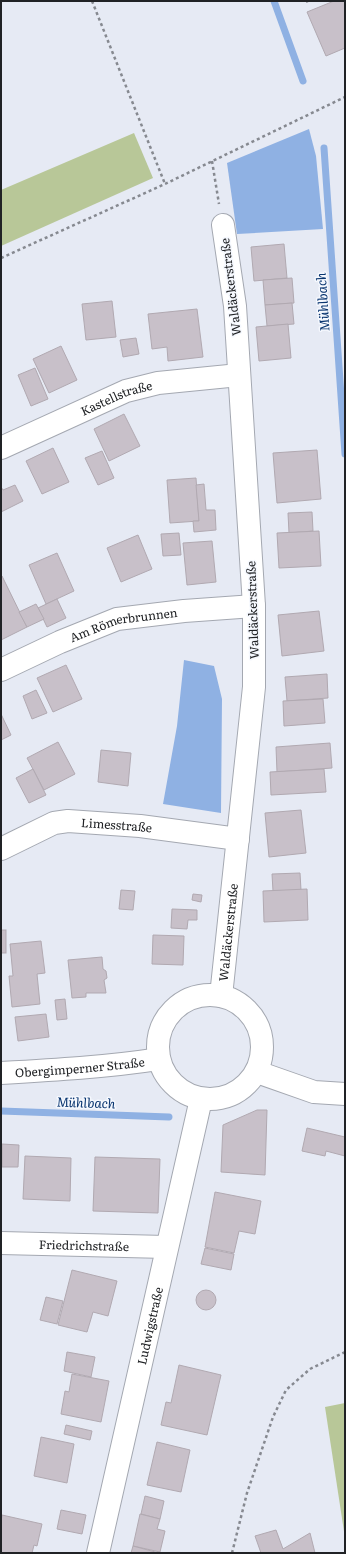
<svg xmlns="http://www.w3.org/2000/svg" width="346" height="1554" font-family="Literata,serif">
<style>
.green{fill:#b8c798}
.water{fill:#8fb1e3}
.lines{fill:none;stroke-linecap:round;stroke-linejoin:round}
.stream{stroke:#8fb1e3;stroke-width:7}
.building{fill:#c8c0c9;stroke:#b1a9b1}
.minor-casing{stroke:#a4a8b1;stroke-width:24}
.path{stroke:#868990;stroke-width:2.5;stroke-dasharray:3 3;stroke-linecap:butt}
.minor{stroke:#fff;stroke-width:22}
.labels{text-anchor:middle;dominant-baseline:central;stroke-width:3;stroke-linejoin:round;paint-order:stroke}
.street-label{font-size:12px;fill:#202225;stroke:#f5f8fe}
.water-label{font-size:13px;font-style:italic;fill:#08346f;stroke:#f5f8fe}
</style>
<rect width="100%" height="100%" fill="#e6eaf4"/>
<g class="green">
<polygon points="134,133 153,178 1,246 1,190"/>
<polygon points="345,1403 345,1538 325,1407"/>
</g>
<g class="water">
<polygon points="309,129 316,156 323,229 237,234 227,163"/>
<polygon points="184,660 214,666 222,699 221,813 163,804 177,726"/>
</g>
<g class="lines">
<g class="stream">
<polyline points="274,1 303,81"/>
<polyline points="324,148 345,454"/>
<polyline points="1,1111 169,1117"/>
</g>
</g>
<g class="building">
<polygon points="334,1 345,1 345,48 326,56 307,12"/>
<polygon points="284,244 287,278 254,281 251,247"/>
<polygon points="292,278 294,303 265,305 263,280"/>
<polygon points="112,301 116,337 86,340 82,304"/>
<polygon points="292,303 294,324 267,326 265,305"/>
<polygon points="197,309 203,357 168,361 167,347 152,349 148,314"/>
<polygon points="288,324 291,358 259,361 256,327"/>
<polygon points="136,338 139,354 123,357 120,340"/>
<polygon points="61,346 77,380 49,393 33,359"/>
<polygon points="35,368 48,399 31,406 18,375"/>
<polygon points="124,414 140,446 109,461 94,429"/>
<polygon points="53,448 69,482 42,494 26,461"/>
<polygon points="317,450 321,499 277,503 273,453"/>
<polygon points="102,451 114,478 98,485 85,458"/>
<polygon points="196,478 199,521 170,523 167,480"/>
<polygon points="204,484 206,510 215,510 216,530 194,532 193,521 199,521 196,485"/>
<polygon points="15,485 23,501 1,512 1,487 3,490"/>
<polygon points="312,512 313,531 289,533 288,513"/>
<polygon points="319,531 321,566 279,568 277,533"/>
<polygon points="179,533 181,555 163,556 161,534"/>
<polygon points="138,535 152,569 121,582 107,548"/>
<polygon points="212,541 216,582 187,585 183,543"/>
<polygon points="57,553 74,591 46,604 29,565"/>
<polygon points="2,576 27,627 1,640 1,577"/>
<polygon points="57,599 66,618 47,627 38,608"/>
<polygon points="36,604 44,619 27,627 19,612"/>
<polygon points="319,611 324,651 282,656 278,615"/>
<polygon points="66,665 82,699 53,712 37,678"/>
<polygon points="327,674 328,698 287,701 285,677"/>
<polygon points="36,690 47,713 32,719 23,696"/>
<polygon points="323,699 325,723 284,726 283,701"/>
<polygon points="1,714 11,735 1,740"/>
<polygon points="58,742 75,774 44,790 27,758"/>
<polygon points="330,743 332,768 277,772 276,747"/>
<polygon points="101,750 131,753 128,786 98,782"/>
<polygon points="33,769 46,795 29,803 16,778"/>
<polygon points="324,769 326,792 271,795 270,772"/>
<polygon points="301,810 306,853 269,857 265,813"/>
<polygon points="300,873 301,890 273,891 272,874"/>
<polygon points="307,889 308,920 264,922 263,891"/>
<polygon points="121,890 135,891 133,910 119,909"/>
<polygon points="193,894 202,895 201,902 192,900"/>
<polygon points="172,909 197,910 197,920 188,920 187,929 171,928"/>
<rect x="1" y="930" width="5" height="23"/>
<polygon points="153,935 184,936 183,965 152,964"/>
<polygon points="41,941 45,973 37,974 40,1004 12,1007 9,976 13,976 10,944"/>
<polygon points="102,957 103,969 106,971 107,978 104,980 106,993 86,993 86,997 72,998 68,960"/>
<polygon points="65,999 67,1019 57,1020 55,1000"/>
<polygon points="46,1014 49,1037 18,1041 15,1017"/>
<polygon points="257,1110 267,1110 265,1175 221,1172 223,1125"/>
<polygon points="307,1128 345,1137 345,1156 326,1151 325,1156 302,1151"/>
<polygon points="2,1144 19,1145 18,1167 2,1167"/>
<polygon points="25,1156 71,1158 70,1201 23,1199"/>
<polygon points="95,1157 160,1159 158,1213 93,1211"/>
<polygon points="215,1192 261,1201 255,1234 239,1231 234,1253 205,1247"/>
<polygon points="205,1248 234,1254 231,1270 201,1264"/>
<polygon points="72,1270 117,1281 108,1316 93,1312 87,1332 58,1325"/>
<circle cx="206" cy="1300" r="10"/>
<polygon points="46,1297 63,1301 57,1324 40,1320"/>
<polygon points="67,1352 95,1357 91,1377 64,1371"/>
<polygon points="179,1365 221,1375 207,1435 161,1425 166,1402 171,1403"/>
<polygon points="72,1374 109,1381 101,1422 61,1414 65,1391 69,1392"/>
<polygon points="66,1425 92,1431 90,1440 64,1434"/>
<polygon points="41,1437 74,1444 67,1483 34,1476"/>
<polygon points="157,1442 190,1450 181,1492 147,1485"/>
<polygon points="145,1496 164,1501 160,1519 141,1514"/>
<polygon points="61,1510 86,1515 82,1534 57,1529"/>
<polygon points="140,1514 160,1519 157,1529 165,1531 160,1552 133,1546"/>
<polygon points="2,1515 42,1524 37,1546 34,1545 32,1553 1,1553 1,1522"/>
<polygon points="276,1530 283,1549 310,1533 315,1553 261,1553 255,1536"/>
<polygon points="133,1546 159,1553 131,1553"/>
</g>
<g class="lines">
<g class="minor-casing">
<g id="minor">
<path id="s1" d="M1,448L126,391L158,383L239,375"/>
<path id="s2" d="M1,670L60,642L117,619L184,611L254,606"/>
<path id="s3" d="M1,849L54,823L68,821L140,826L238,839"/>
<circle cx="210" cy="1047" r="52"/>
<path id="s4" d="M221,996L254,687V606L235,306L223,225"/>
<polyline points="257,1072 314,1092 345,1094"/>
<path id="s5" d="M1,1073C54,1070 107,1067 159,1059"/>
<path id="s6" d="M1,1243L166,1247"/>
<path id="s7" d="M98,1553L201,1099"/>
</g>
</g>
<g class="path">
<polyline points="92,1 165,184"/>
<polyline points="306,2 308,1"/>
<polyline points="212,161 219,204"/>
<polyline points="1,258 165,184 345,97"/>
<polyline points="232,1553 247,1493 273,1417 286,1390 310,1369 345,1352"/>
</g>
<use href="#minor" class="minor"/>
</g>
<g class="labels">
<g class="street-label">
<text transform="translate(230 287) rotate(-97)">Waldäckerstraße</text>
<text stroke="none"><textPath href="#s1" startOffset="126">Kastellstraße</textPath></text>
<text transform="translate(252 610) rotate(-92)">Waldäckerstraße</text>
<text stroke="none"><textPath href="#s2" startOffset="132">Am Römerbrunnen</textPath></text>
<text stroke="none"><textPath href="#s3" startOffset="122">Limesstraße</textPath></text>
<text stroke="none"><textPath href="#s4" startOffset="64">Waldäckerstraße</textPath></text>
<text stroke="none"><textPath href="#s5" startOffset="79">Obergimperner Straße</textPath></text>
<text stroke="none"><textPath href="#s6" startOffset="83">Friedrichstraße</textPath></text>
<text stroke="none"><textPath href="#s7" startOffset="233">Ludwigstraße</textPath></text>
</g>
<g class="water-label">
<text transform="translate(322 302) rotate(-94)">Mühlbach</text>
<text transform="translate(86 1102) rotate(2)">Mühlbach</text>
</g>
</g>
<rect width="346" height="1554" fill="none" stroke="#202225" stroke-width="4"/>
</svg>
